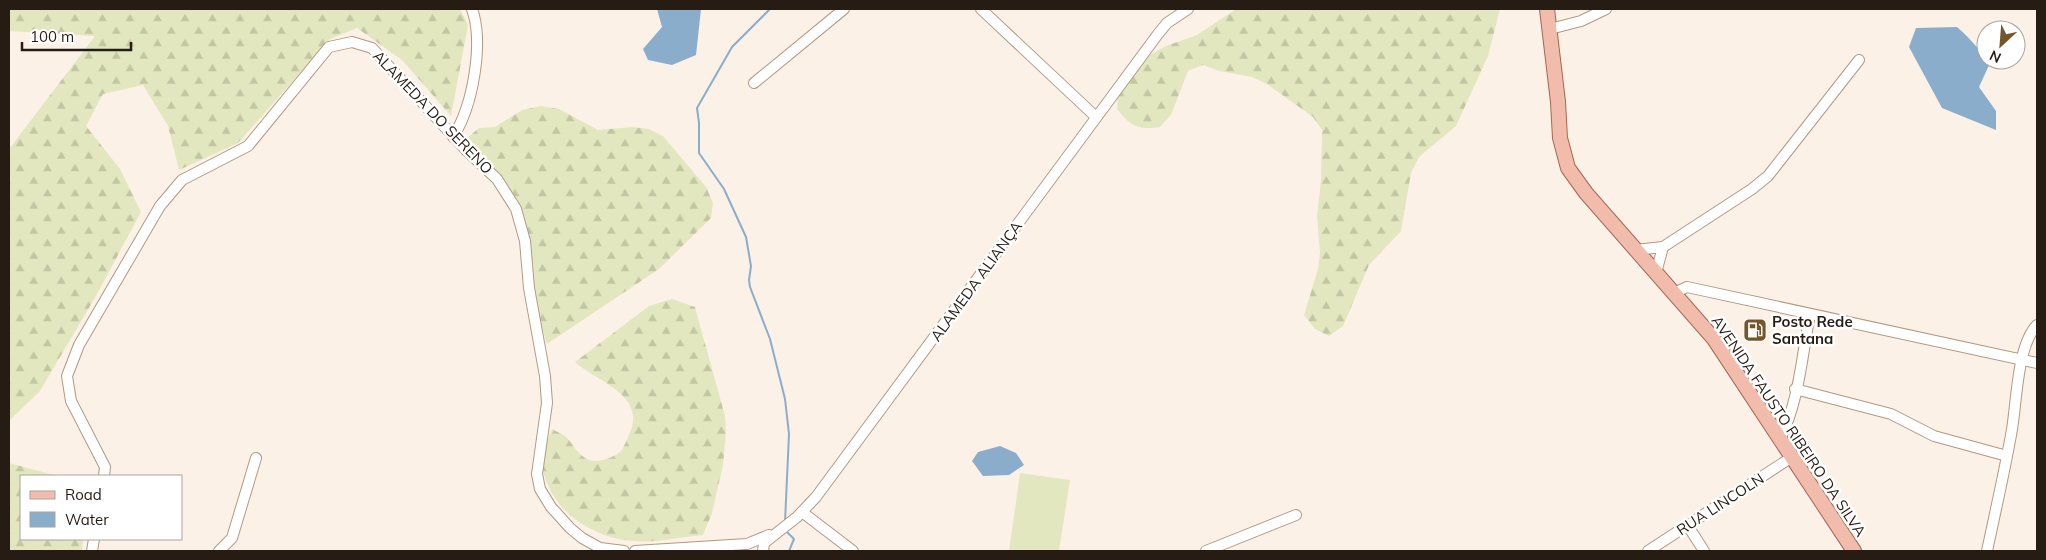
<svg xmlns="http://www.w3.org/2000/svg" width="2046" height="560" font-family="Mulish,sans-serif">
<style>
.forest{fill:url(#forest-firs)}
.pitch{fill:#e3e7bf}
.water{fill:#8aadcc}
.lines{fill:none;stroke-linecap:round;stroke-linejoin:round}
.stream{stroke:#8aadcc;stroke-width:2}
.minor-casing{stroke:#b29983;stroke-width:12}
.major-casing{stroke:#a56753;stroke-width:16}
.minor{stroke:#fff;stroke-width:10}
.major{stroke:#f2bcac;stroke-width:14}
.labels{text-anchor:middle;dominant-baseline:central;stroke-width:5;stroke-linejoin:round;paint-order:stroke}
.street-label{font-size:15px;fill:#261c14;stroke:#fff}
.poi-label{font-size:15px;font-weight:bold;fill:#261c14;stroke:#fff;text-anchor:start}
</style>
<defs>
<pattern id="forest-firs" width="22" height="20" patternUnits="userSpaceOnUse" patternTransform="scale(1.25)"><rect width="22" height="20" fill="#e3e7bf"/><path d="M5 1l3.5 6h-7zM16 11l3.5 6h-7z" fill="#c3c6a3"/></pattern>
</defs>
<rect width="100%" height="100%" fill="#fcf1e7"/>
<g class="forest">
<polygon points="9,9 460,9 468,25 451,116 402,60 357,28 330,39 238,143 179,170 168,126 143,85 103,94 86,126 120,169 141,212 96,296 40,391 9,421 9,149 95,36 9,31"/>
<path d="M1236,9H1500L1488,56L1456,126L1419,157L1411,173L1401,231L1369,265L1343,326L1329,336L1315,329L1304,315L1318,269L1320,253L1317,216L1321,180L1322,130L1313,117L1267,84L1252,77L1219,71L1203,65L1188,71L1171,115L1160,127C1138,130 1131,127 1117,109L1118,93L1151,54L1166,46L1197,35Z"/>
<polygon points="541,106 559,109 598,130 632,127 649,129 663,136 706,187 713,203 711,218 659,269 547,344 539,318 525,226 467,138 479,128 495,127 522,110"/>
<path d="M672,299L695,307L725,416L726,432L723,465L712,513L703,535C681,537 656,543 634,541C595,539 554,513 544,474C540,461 547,441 552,429C557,432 564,434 568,439C574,446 579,456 589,460C598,463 614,458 621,451C625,446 628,436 631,430C644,393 595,381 575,362L649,306Z"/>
<polygon points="9,463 58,476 21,476 21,539 83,539 82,551 9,551"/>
</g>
<polygon class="pitch" points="1020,473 1070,480 1059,551 1009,551"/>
<g class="water">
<polygon points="657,9 701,9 696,55 672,65 648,60 643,49 662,27"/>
<path d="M1957,27C1972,40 1979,50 1990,63L1979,87L1996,111V130L1942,108L1909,47L1916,28Z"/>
<polygon points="1000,446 1016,453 1024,465 1009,475 983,476 972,461 978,452"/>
</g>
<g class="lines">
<g class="stream">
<polyline points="770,9 732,47 697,108 699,123 699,153 724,189 746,237 751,266 749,280 750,287 770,339 785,399 789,434 785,522"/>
<polyline points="786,531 794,539 789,551"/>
</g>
<g class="minor-casing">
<g id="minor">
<polyline points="981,9 1096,117"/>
<polyline points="1550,29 1581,21 1606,9"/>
<polyline points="754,83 844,9"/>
<path d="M453,137C473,106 484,43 472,9"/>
<polyline points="1635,250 1663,247 1752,189 1768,176 1859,60"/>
<polyline points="1656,273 1663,247"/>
<polyline points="1674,293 1687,287 2037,363"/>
<polyline points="1795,389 1891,414 1934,436 2007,456"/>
<path d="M1780,439C1799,402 1802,355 1810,314"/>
<polyline points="104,476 105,467 71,401 67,376 79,345 160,206 182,180 248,146 329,47 352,42 372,48 466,150 497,179 516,209 525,241 529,288 545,376 547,403 537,474 540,489 551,507 570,528 582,538 600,548 624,551"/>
<polyline points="802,512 853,551"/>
<polyline points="1688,526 1704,551"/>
<polyline points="92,551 94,539"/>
<polyline points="219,551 232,538 256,458"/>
<polyline points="635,551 747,544 769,535"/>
<polyline points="763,551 764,543 797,517 816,497 1158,34 1167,23 1188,9"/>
<polyline points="1206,551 1296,515"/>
<polyline points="1648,551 1792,457"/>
<path d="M1987,551C1995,513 2004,474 2011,435C2017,406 2016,347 2037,325"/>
</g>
</g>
<g class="major-casing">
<polyline id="major" points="1547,9 1558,102 1560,138 1568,168 1586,193 1714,339 1854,551"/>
</g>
<use href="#minor" class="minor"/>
<use href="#major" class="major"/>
</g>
<defs>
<g id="fuel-square" transform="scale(1.25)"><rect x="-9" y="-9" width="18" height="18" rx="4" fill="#75562b" stroke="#fff"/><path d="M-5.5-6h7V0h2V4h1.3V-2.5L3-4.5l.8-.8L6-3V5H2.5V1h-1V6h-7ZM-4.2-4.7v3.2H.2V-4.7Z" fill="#fff"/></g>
</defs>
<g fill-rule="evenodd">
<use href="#fuel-square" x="1755" y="330"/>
</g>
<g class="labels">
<g class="street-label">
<text transform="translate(433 112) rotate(46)">ALAMEDA DO SERENO</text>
<text transform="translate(976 281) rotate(-54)">ALAMEDA ALIANÇA</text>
<text transform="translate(1789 426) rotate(56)">AVENIDA FAUSTO RIBEIRO DA SILVA</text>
<text transform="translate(1720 504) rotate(-33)">RUA LINCOLN</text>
</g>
<g class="poi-label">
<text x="1772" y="321">Posto Rede<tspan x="1772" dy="17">Santana</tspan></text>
</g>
</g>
<rect width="2046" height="560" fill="none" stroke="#261c14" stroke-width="20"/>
<rect x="20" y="475" width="162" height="65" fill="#ffffff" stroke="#a8a4a1"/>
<rect x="30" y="491" width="25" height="8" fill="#f2bcac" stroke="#a8a4a1"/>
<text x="65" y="500" font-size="15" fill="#261c14">Road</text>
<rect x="30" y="512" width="25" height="15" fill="#8aadcc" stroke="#a8a4a1"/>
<text x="65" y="525" font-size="15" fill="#261c14">Water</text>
<g transform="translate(2001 45) rotate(206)"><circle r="24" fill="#ffffff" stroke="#a8a4a1"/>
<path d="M0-4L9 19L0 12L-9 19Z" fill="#75562b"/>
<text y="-8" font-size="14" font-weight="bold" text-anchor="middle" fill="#261c14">N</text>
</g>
<path d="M22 42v8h109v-8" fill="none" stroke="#261c14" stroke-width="2.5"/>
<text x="30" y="42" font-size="15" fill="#261c14" stroke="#ffffff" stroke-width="4" paint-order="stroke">100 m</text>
</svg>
